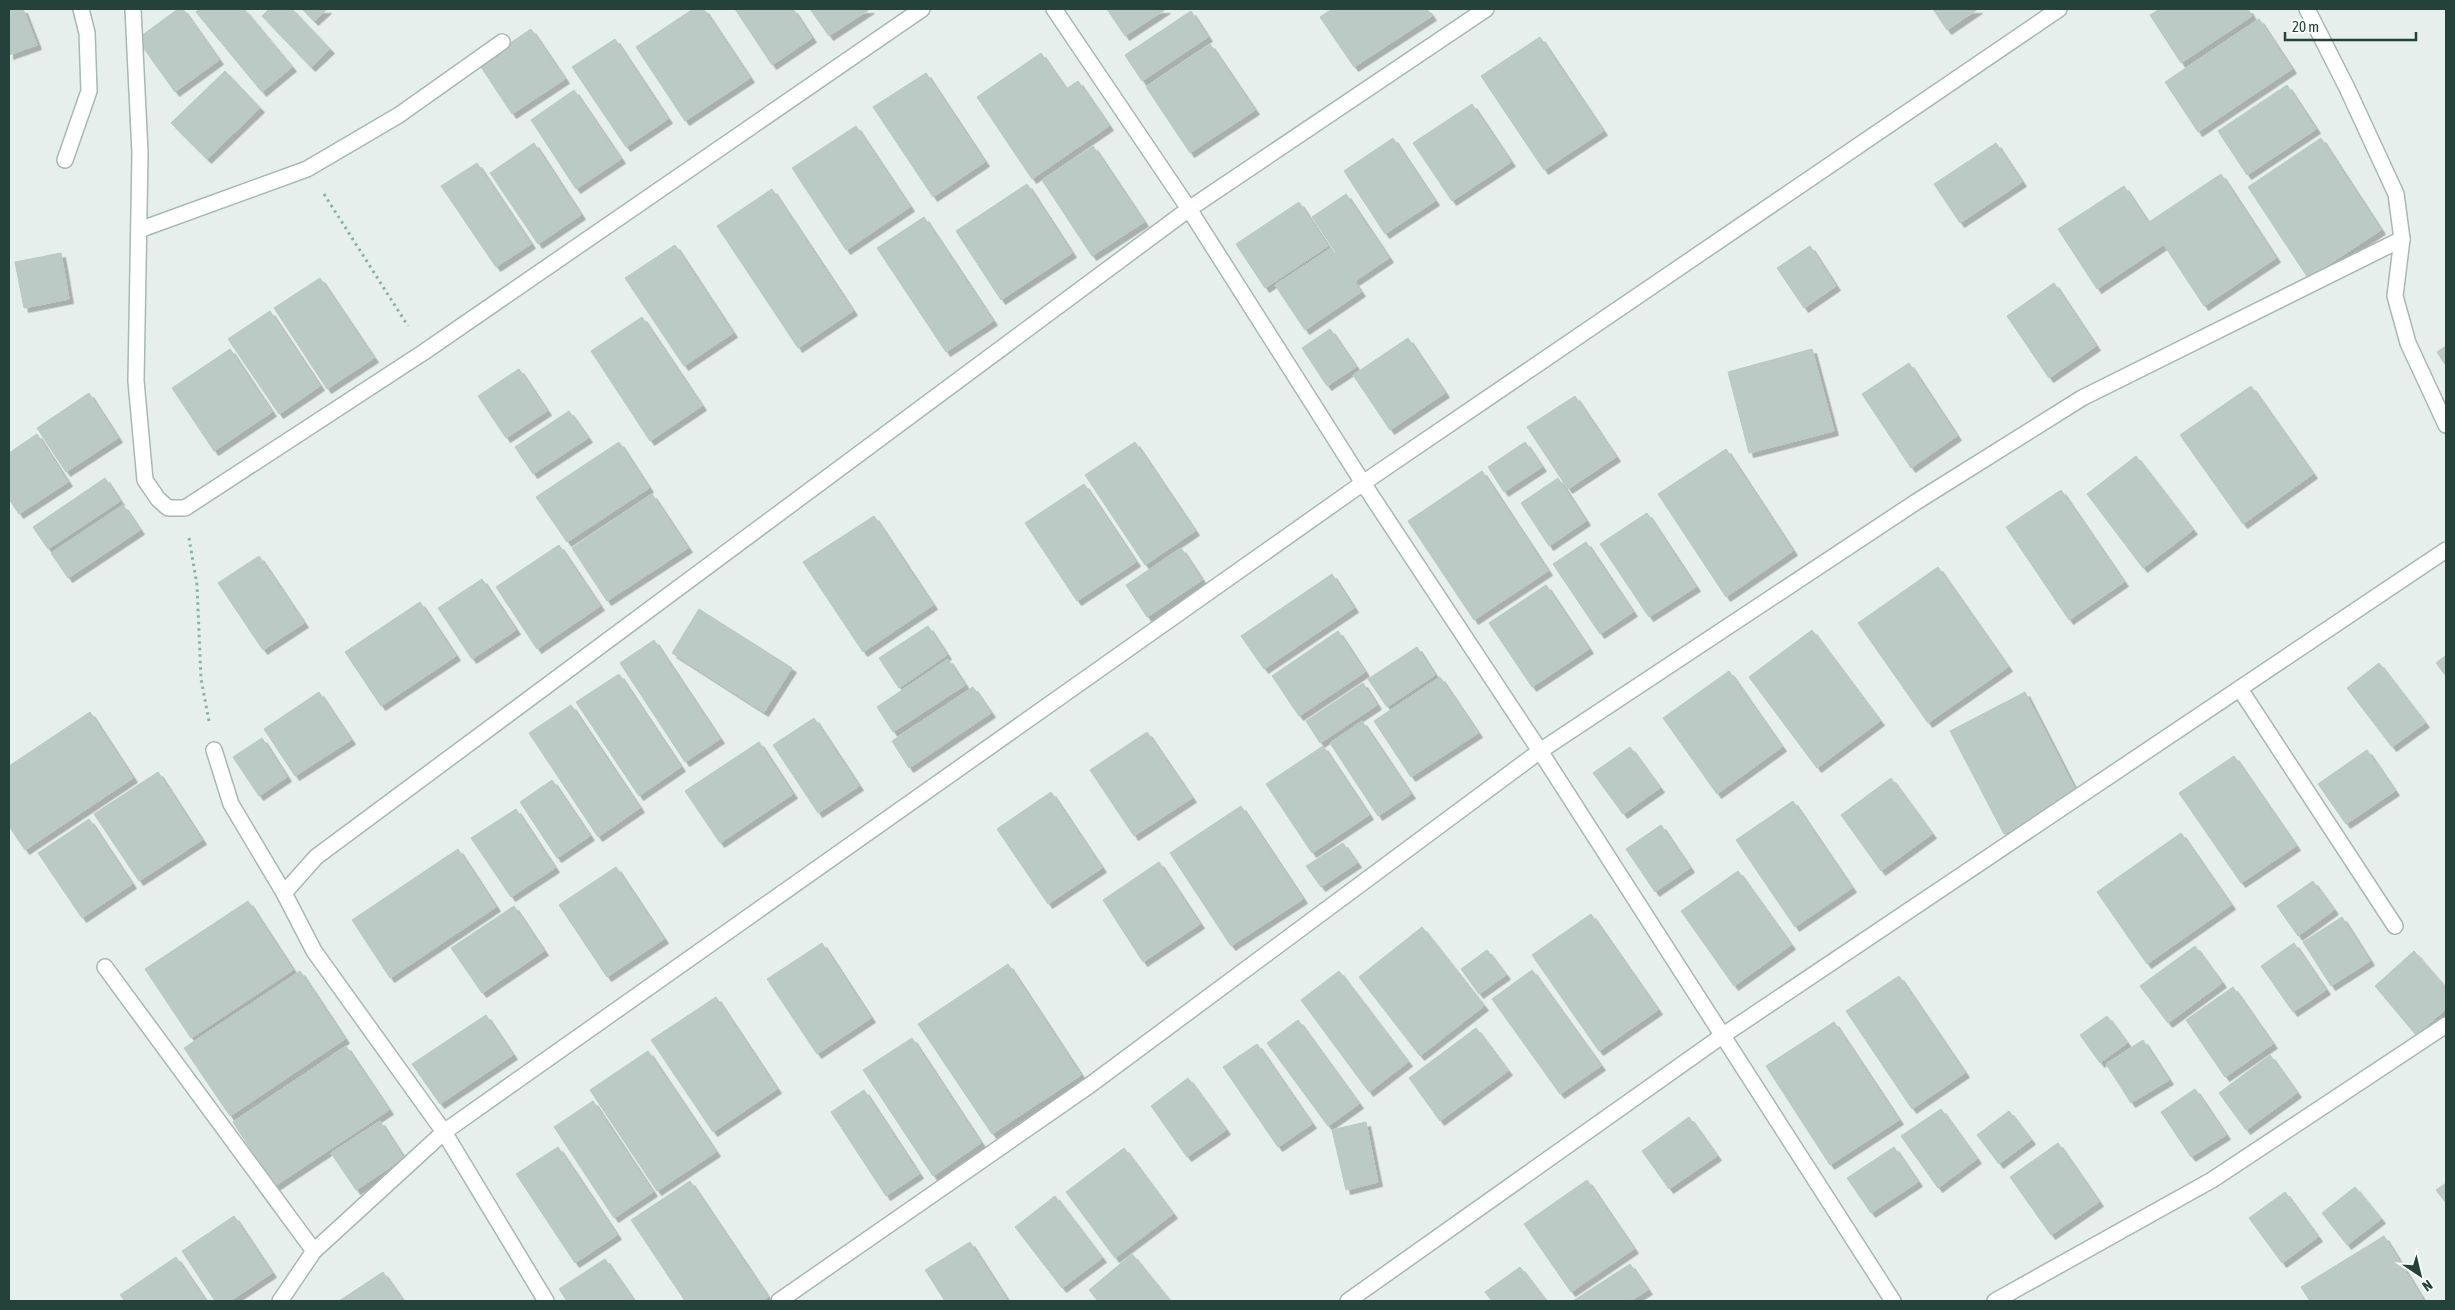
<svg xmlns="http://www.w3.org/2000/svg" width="2455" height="1310" font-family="'Asap Condensed',sans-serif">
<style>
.building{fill:#bbcac4;stroke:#b8c9c2;filter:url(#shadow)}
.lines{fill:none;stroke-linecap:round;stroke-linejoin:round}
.lane-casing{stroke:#a8b8b2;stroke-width:18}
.street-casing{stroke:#a8b8b2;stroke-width:18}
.path{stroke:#86b3a5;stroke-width:3;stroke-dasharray:2.5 4;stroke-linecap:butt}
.lane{stroke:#fff;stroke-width:15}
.street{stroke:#fff;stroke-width:15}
</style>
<defs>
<filter id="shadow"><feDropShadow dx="4.5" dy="4.5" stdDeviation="0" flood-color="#0004"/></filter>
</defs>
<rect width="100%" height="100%" fill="#e6efeb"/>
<g class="building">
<polygon points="9,9 23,9 37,45 9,55"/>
<polygon points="178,9 183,9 219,60 175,92 137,39"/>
<polygon points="199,9 244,9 292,67 262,92 196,12"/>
<polygon points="269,9 292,9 330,49 311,67 262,16"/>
<polygon points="302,9 327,9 314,21"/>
<polygon points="693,9 704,9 750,78 685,121 636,47"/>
<polygon points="735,9 793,9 812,38 772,65"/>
<polygon points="810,9 870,9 829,36"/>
<polygon points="1107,9 1166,9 1125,36"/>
<polygon points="1332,9 1427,9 1432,16 1354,67 1320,17"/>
<polygon points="1933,9 1978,9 1947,30"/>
<polygon points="2160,9 2248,9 2252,16 2181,63 2150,15"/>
<polygon points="1191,11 1208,37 1142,81 1125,55"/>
<polygon points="2259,19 2292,69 2198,132 2165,82"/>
<polygon points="531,29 565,79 512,114 479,64"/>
<polygon points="1540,37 1603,131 1544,170 1481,76"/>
<polygon points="615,39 668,119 626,147 572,67"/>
<polygon points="1210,44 1255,110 1190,153 1146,87"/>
<polygon points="1041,53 1066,89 1078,81 1109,126 1032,179 977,97"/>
<polygon points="225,71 260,108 207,159 171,123"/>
<polygon points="926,73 985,162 933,197 873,107"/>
<polygon points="2287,85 2316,129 2247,175 2218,131"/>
<polygon points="574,90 621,159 576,189 531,120"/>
<polygon points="1472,104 1511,162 1452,201 1413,143"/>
<polygon points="856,126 910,207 846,250 792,168"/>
<polygon points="1393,138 1435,201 1385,234 1344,171"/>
<polygon points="2321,138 2381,230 2308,278 2248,187"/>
<polygon points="534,143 581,215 538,244 490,173"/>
<polygon points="1996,143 2022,182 1960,223 1934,184"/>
<polygon points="1093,146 1144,222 1092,256 1042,180"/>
<polygon points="477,163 531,244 496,267 441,186"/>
<polygon points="2221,174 2276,258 2204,306 2149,222"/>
<polygon points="1027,184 1072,253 1001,300 956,231"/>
<polygon points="2124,186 2163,245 2097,289 2058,229"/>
<polygon points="772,189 853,311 798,348 717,226"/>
<polygon points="1346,194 1389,258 1355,281 1312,217"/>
<polygon points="1299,202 1328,246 1265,288 1236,244"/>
<polygon points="924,217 993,321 946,352 877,248"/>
<polygon points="675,245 733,333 684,366 625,278"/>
<polygon points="1810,246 1836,286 1804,308 1777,268"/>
<polygon points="1331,248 1361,292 1305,330 1275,285"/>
<polygon points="61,253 69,299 24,308 15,262"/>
<polygon points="320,278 374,358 327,389 274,308"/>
<polygon points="2054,283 2096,346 2049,378 2007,316"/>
<polygon points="270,311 320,386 279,414 228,339"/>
<polygon points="642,317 702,406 650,441 591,351"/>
<polygon points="1330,329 1356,367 1327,386 1302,348"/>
<polygon points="1408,338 1445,393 1390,430 1353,375"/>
<polygon points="2446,346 2446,366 2437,352"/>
<polygon points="230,349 272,412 214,451 172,388"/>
<polygon points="1812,349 1834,431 1749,453 1728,372"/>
<polygon points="1909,363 1957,436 1911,468 1862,394"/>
<polygon points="519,369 547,411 506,438 478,396"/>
<polygon points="2251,386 2313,474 2243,524 2180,435"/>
<polygon points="89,393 118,438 66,472 37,428"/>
<polygon points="1575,396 1616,457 1568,489 1527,427"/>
<polygon points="569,411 588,438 533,474 515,447"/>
<polygon points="37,434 68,482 19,514 9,499 9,453"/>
<polygon points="619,442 649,488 567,542 536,497"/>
<polygon points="1135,442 1195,531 1145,565 1085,475"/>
<polygon points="1525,442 1542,467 1504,492 1488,467"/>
<polygon points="1726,449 1793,551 1726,597 1658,494"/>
<polygon points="2136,456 2193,530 2143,568 2087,494"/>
<polygon points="1482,471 1548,571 1474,620 1408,521"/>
<polygon points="105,478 120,501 48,549 33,527"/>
<polygon points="1558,478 1586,521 1549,546 1521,503"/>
<polygon points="1084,484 1136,562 1077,601 1025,523"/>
<polygon points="2061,490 2124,582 2069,620 2006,527"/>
<polygon points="652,494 688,548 607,601 572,548"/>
<polygon points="123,505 140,530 68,578 51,553"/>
<polygon points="1647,513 1696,587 1649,617 1600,544"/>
<polygon points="874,516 933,605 863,652 803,562"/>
<polygon points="1586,542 1633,612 1600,634 1553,564"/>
<polygon points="559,545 600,606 537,649 496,587"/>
<polygon points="1181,548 1202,580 1147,617 1126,585"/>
<polygon points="259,556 304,623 263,650 218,583"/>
<polygon points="1938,567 2008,667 1928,723 1858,623"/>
<polygon points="1332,574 1354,608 1264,669 1241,636"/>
<polygon points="482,579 516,630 472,659 438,608"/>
<polygon points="1546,585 1589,649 1532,687 1489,623"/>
<polygon points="420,602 456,656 381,706 345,652"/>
<polygon points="699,609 792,668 764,712 672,653"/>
<polygon points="928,626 947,655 899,688 879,658"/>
<polygon points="1812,630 1880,721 1817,768 1749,677"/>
<polygon points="1338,631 1365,672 1299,716 1272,676"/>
<polygon points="654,640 720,739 685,762 620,663"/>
<polygon points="1417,647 1435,675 1387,707 1368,679"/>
<polygon points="2446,655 2446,676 2436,663"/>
<polygon points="948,659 965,685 893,732 877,707"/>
<polygon points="2379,663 2425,723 2392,747 2347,688"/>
<polygon points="1729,671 1782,747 1717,794 1663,718"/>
<polygon points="619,674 681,767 639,796 576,702"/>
<polygon points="1440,677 1478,733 1411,777 1374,721"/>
<polygon points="1363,683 1377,705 1320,743 1306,721"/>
<polygon points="973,687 991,713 909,768 892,741"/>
<polygon points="319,692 351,740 295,776 264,729"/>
<polygon points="2025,692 2078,795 2004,834 1950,731"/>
<polygon points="571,705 640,808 598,837 529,733"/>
<polygon points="90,712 133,778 25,850 9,826 9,766"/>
<polygon points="814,718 859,786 818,813 773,745"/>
<polygon points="1362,721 1411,794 1378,816 1330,743"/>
<polygon points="1147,732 1192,798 1134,836 1090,770"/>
<polygon points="262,738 287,777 259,796 233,757"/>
<polygon points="759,742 793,794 720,843 685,791"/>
<polygon points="1323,746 1369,815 1312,853 1266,784"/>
<polygon points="1630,747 1660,788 1623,814 1593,773"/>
<polygon points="2367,750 2395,791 2346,824 2318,784"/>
<polygon points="2234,756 2296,846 2241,883 2179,793"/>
<polygon points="158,772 202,840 139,881 94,814"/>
<polygon points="1891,778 1932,834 1881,871 1841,815"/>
<polygon points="552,780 590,836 557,858 520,802"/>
<polygon points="1051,792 1102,868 1048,904 997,829"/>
<polygon points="1793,801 1852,888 1795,927 1736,840"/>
<polygon points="1241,806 1303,899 1231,946 1170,853"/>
<polygon points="516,809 555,868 511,897 471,838"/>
<polygon points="89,819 132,884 82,918 38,853"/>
<polygon points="1661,825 1690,868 1655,892 1626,849"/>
<polygon points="2181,833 2231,905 2147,964 2097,892"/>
<polygon points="1343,843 1357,863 1321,887 1306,866"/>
<polygon points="458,849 496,907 390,978 352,920"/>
<polygon points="1159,862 1200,924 1143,962 1103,900"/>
<polygon points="616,867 664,939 607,977 559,905"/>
<polygon points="1738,871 1791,945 1734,986 1681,911"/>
<polygon points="2313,881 2334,910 2298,936 2277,906"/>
<polygon points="248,901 293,970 191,1038 145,969"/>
<polygon points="514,906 544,951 482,993 451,948"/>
<polygon points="1591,914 1658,1010 1599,1051 1532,955"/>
<polygon points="2342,917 2370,961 2331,986 2303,942"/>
<polygon points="1422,927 1484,1006 1420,1056 1359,977"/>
<polygon points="822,943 871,1018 817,1054 767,979"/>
<polygon points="2294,943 2326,990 2293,1012 2261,966"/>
<polygon points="2195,946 2222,983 2168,1023 2140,986"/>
<polygon points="1487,950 1506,975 1479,994 1461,969"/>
<polygon points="2414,951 2446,988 2446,1009 2416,1035 2375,986"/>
<polygon points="1008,964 1081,1075 992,1134 918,1024"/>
<polygon points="1532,970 1601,1066 1560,1094 1492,999"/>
<polygon points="300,971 345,1039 230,1116 184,1048"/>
<polygon points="1339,971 1408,1062 1369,1092 1301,1000"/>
<polygon points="1899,976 1965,1073 1912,1109 1846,1011"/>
<polygon points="2233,987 2273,1044 2225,1077 2186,1020"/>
<polygon points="716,997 777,1089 713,1132 651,1040"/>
<polygon points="486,1015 513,1055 440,1104 412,1064"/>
<polygon points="2107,1016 2127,1043 2100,1063 2080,1035"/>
<polygon points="1298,1020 1359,1104 1328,1126 1267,1043"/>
<polygon points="1834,1022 1899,1120 1830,1165 1766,1066"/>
<polygon points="1476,1028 1508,1071 1440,1121 1409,1078"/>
<polygon points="912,1038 981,1143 933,1176 863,1070"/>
<polygon points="2143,1040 2169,1080 2131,1103 2106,1064"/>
<polygon points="1257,1044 1312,1124 1278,1147 1223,1067"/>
<polygon points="346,1046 389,1110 275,1186 233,1122"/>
<polygon points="648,1051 716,1152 657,1191 590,1090"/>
<polygon points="2270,1055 2297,1093 2246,1130 2219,1093"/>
<polygon points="1188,1078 1226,1130 1187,1157 1151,1106"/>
<polygon points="2195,1089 2226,1135 2191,1157 2161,1112"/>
<polygon points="864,1090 919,1174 886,1196 831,1112"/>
<polygon points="593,1101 653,1192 614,1218 554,1127"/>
<polygon points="1941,1109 1977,1159 1938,1188 1901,1136"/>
<polygon points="2009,1111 2031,1140 1999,1164 1977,1135"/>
<polygon points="1689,1117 1717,1156 1669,1189 1642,1151"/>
<polygon points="380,1121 404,1158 356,1190 331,1153"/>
<polygon points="1366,1122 1378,1182 1346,1190 1332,1130"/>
<polygon points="2058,1143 2099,1202 2051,1235 2010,1177"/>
<polygon points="558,1147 617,1235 575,1263 516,1174"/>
<polygon points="1894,1147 1918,1182 1871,1213 1847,1178"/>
<polygon points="1124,1148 1173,1214 1115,1258 1066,1192"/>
<polygon points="1587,1180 1634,1249 1571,1292 1524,1224"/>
<polygon points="690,1181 768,1297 762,1301 685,1301 631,1220"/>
<polygon points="2446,1183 2446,1203 2436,1190"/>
<polygon points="2355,1187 2381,1219 2347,1245 2322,1213"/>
<polygon points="2285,1192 2318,1237 2282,1263 2249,1218"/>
<polygon points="1055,1196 1102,1258 1062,1288 1015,1227"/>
<polygon points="234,1216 272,1273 230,1301 215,1301 182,1251"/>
<polygon points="2384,1236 2424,1301 2310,1301 2301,1287"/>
<polygon points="970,1242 1008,1301 945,1301 925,1270"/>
<polygon points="1132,1254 1170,1301 1098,1301 1089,1290"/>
<polygon points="176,1257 206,1301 125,1301 120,1295"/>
<polygon points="605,1259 634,1301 567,1301 559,1289"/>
<polygon points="1630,1264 1648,1290 1630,1301 1573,1301"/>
<polygon points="1520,1267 1546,1301 1492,1301 1485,1292"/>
<polygon points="383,1272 403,1301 339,1301"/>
</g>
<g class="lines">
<g class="lane-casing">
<polyline id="lane" points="65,160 89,91 87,33 81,9"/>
</g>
<g class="street-casing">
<g id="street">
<polyline points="133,9 140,153 136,381 145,480 158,499 168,508 185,508 424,352 922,9"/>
<polyline points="1054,9 1189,209 1363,483 1540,751 1893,1301"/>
<polyline points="2307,9 2347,88 2396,194 2402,239 2395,296 2408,343 2446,425"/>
<polyline points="139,230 307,169 399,115 502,42"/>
<polyline points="2240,689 2395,926"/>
<polyline points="214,750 231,804 284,893"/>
<polyline points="105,967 314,1251"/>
<polyline points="280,1301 314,1251 444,1132 1363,483 2059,9"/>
<polyline points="546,1301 444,1132 314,951 284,893 316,857 1189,209 1486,9"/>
<polyline points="779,1301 1090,1085 1540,751 1916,502 2082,398 2402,239"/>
<polyline points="1348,1301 1722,1036 2446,550"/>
<polyline points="1995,1301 2212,1180 2446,1025"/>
</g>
</g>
<g class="path">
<polyline points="324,194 408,326"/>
<polyline points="189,538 197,585 201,679 209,721"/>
</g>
<use href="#lane" class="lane"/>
<use href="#street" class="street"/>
</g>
<rect width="2455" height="1310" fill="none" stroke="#24423a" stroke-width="20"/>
<g transform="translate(2420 1275) rotate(145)" stroke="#f7fbf9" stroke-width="4" paint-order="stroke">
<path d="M0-4L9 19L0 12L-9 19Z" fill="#24423a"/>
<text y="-8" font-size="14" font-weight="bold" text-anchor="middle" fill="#24423a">N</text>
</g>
<path d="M2285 32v8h131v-8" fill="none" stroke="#24423a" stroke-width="2.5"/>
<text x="2292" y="32" font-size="15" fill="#24423a" stroke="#f7fbf9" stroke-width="4" paint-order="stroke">20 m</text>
</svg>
